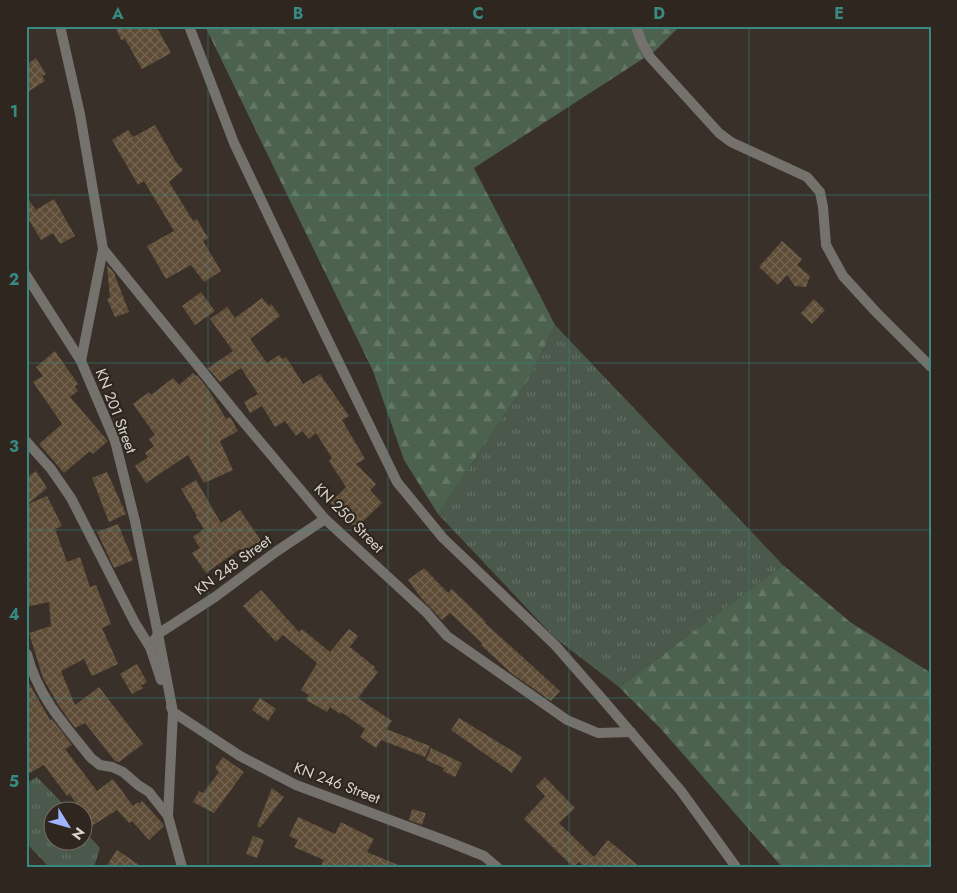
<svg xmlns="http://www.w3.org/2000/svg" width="957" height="893" font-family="Jost,sans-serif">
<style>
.grass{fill:url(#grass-tufts)}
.forest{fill:url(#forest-firs)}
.building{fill:url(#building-cross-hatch)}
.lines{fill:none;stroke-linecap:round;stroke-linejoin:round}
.street{stroke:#75716d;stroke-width:10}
.grid{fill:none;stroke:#378981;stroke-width:1;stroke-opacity:0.55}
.labels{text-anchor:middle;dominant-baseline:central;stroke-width:4.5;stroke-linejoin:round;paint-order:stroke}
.street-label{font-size:15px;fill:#d8d4ce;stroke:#2f271f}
.neatline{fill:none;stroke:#378981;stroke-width:2}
.grid-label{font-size:16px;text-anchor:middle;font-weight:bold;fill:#378981}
</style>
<defs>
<pattern id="grass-tufts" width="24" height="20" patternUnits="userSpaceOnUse" patternTransform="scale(1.25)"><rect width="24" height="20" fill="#4b594d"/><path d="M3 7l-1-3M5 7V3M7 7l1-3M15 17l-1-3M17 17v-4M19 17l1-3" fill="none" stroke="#647065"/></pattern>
<pattern id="forest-firs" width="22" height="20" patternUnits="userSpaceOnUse" patternTransform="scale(1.25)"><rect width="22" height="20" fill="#4c624f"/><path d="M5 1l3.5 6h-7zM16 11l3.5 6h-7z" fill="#657867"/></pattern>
<pattern id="building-cross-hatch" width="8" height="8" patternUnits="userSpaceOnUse" patternTransform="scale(1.25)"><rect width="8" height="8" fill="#5e4c37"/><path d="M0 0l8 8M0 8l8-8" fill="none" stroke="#746553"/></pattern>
</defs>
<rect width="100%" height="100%" fill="#393129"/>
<g class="grass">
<polygon points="555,325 783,565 619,687 554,637 438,514 530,377"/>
<polygon points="37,777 67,808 64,810 52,810 52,821 49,824 52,831 52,840 58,841 61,846 72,841 82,840 83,836 87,834 100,848 94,867 49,867 28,845 26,845 26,783"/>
</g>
<g class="forest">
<polygon points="205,26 680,26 655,51 474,168 555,325 530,377 438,514 404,460 373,371"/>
<polygon points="783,565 850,622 931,673 931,867 782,867 661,729 619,687"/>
</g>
<g class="building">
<polygon points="115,26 156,26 171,53 142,69 125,39 121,40"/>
<polygon points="36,58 46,74 42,76 45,81 26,93 26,65"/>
<polygon points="155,125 176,162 183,170 169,182 193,221 197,219 208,238 203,241 221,271 204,282 191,265 166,279 147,246 174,231 144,181 138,185 112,140 128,130 133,137"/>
<polygon points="26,196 36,210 54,199 75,236 60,244 53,233 41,240 26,215"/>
<polygon points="782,241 802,259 797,265 810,276 806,287 795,286 787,275 778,285 759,267"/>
<polygon points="107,265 114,273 129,312 115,317 107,299 110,298"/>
<polygon points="201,292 215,311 195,325 182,306"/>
<polygon points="262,298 269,306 271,304 280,316 250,339 267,363 279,355 282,359 286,357 303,384 320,374 349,416 342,420 365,459 356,464 376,484 370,490 382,503 355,529 330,503 346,487 329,461 332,458 316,433 309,439 302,431 296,436 285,421 275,427 262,406 250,413 244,402 258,394 241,368 220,382 208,368 233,351 210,319 227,307 235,318"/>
<polygon points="814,299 825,310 812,324 801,313"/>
<polygon points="55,351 78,384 75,386 78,391 70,397 108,441 93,454 90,451 64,473 39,444 62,424 33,382 43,376 36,367"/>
<polygon points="193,373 196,376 197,375 210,392 226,419 230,417 238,431 220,441 233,470 204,483 188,455 146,483 135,466 148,457 145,453 154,446 149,439 155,435 133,404 149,392 151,395 173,378 179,385"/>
<polygon points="36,471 47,488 28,504 47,496 62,526 55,529 67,562 80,557 90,587 96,585 111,624 102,628 118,664 92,676 84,659 61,671 75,705 99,687 143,744 119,762 115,761 85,723 75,728 59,706 43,678 29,633 51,626 49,602 26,607 26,478"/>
<polygon points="107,472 126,514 109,522 92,478"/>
<polygon points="196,480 221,523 240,510 262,542 244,554 240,549 206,573 192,553 200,548 193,537 204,529 196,517 197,516 181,489"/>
<polygon points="118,524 133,560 114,568 97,532"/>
<polygon points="424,568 448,593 452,589 486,622 485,623 560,691 551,701 510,672 481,645 482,643 450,613 442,620 422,599 408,580"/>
<polygon points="261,590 299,632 302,629 330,652 349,629 358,636 350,647 375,667 374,669 378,672 358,698 392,721 386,729 430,746 425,757 381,740 376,748 360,737 365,729 341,712 340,714 330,707 327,712 306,700 309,695 301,690 317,663 283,635 276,642 243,606"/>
<polygon points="137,664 147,682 141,686 143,688 132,694 120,674"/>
<polygon points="26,678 50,720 52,719 72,745 65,749 97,791 113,779 133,806 138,802 139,804 142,801 163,824 164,826 149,840 132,821 129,823 117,810 90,827 82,815 82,810 80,810 70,794 67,796 44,765 26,775"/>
<polygon points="260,698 276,709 268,721 252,710"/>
<polygon points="459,718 522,757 512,773 451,730"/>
<polygon points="431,748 462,763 455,777 443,771 444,768 426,760"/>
<polygon points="223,757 244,772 214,813 193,802 199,791 203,793 219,772 215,768"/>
<polygon points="545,777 575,808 559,823 594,857 608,840 640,867 585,867 579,862 573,867 524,819 545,796 536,786"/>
<polygon points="272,788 284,797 260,828 257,826"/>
<polygon points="412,809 426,813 422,825 409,820"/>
<polygon points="298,817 335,834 341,822 374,839 367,852 403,867 320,867 324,860 294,847 298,840 289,836"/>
<polygon points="253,836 264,840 257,858 246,854"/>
<polygon points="117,850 142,867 106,867"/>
</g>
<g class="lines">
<g class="street">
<polyline points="60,26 80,114 103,249 81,361 115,441 135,521 158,634 173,712 168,816 182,867"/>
<polyline points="189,26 234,143 321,326 397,482 443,538 555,645 605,702 681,791 736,867"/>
<polyline points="636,26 642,43 650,57 719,133 731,142 807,177 820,192 823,207 826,245 843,276 876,312 931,367"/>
<polyline points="103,249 241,419 325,519 426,612 447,636 567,720 598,733 631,732"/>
<polyline points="26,275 81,361"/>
<polyline points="26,441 51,469 71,498 135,623 150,647 158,634 215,597 277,551 325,519"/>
<polyline points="150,647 161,680"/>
<path d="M27,654C38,697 64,724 91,758L100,765L112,767L123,772L138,785L149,792L168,816"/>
<polyline points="171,707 173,712 240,756 296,785 449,842 484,856 497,867"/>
</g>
</g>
<path class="grid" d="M208,26V867M388,26V867M569,26V867M749,26V867M26,195H931M26,363H931M26,530H931M26,698H931"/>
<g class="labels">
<g class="street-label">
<text transform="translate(116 411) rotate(69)">KN 201 Street</text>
<text transform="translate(349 518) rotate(45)">KN 250 Street</text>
<text transform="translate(233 565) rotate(-36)">KN 248 Street</text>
<text transform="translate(337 783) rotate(21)">KN 246 Street</text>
</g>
</g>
<rect width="957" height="893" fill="none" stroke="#2f271f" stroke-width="55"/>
<g transform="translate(68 826) rotate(127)"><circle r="24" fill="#2f271f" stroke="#736c65"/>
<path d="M0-4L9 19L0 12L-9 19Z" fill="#a0b3fd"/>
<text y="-8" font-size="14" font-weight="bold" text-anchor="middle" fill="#d8d4ce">N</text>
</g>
<rect x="28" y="28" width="902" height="838" class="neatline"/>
<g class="grid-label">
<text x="118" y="19">A</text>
<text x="298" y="19">B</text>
<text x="478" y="19">C</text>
<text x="659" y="19">D</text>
<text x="839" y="19">E</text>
<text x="14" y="117">1</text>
<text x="14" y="285">2</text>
<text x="14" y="452">3</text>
<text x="14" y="620">4</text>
<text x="14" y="787">5</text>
</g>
</svg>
